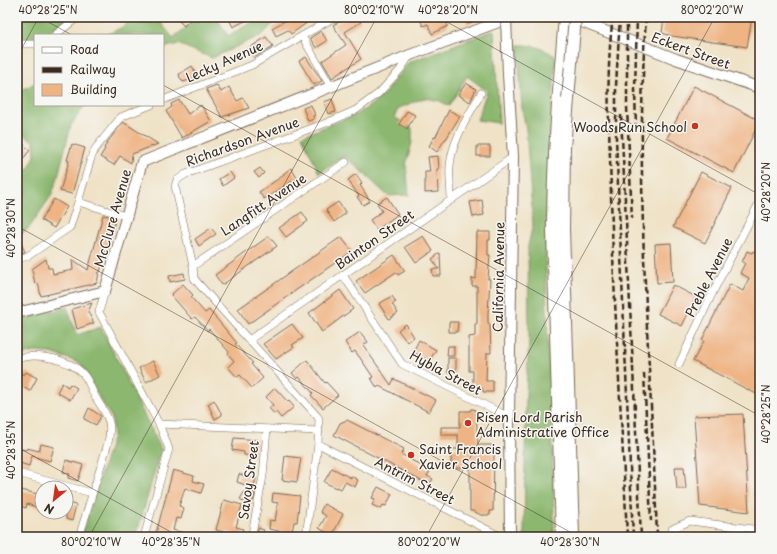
<svg xmlns="http://www.w3.org/2000/svg" width="777" height="554" font-family="'Playpen Sans',sans-serif">
<style>
.forest{fill:#8bb76e;stroke:#637046}
.building{fill:#efb484}
.lines{fill:none;stroke-linecap:round;stroke-linejoin:round}
.street-casing{stroke:#7a6a59;stroke-width:8}
.secondary-casing{stroke:#7a6a59;stroke-width:12}
.highway-casing{stroke:#7a6a59;stroke-width:14}
.street{stroke:#fff;stroke-width:7}
.secondary{stroke:#fff;stroke-width:10}
.highway{stroke:#fff;stroke-width:12}
.rail{stroke:#3b2a1e;stroke-width:2.5;stroke-dasharray:6 3;stroke-linecap:butt}
.secondary-bridge-casing{stroke:#7a6a59;stroke-width:12;stroke-linecap:butt}
.highway-bridge-casing{stroke:#7a6a59;stroke-width:14;stroke-linecap:butt}
.secondary-bridge{stroke:#fff;stroke-width:10}
.highway-bridge{stroke:#fff;stroke-width:12}
.ticks{fill:none;stroke:#3b2a1e;stroke-width:1;stroke-opacity:0.45}
.poi-dot{fill:#c8321e;stroke:#f6f6f2;stroke-width:1.5}
.labels{text-anchor:middle;dominant-baseline:central;stroke-width:3;stroke-linejoin:round;paint-order:stroke}
.street-label{font-size:13px;fill:#3b2a1e;stroke:#f6f6f2}
.poi-label{font-size:13px;fill:#3b2a1e;stroke:#f6f6f2;text-anchor:start}
.neatline{fill:none;stroke:#3b2a1e;stroke-width:1.5}
.ticks-label{font-size:10px;text-anchor:middle;fill:#3b2a1e}
</style>
<rect width="100%" height="100%" fill="#f6f6f2"/>
<filter id="ink" filterUnits="userSpaceOnUse"><feTurbulence type="fractalNoise" baseFrequency=".025" numOctaves="2"/><feDisplacementMap in="SourceGraphic" scale="8" xChannelSelector="R" yChannelSelector="G"/><feConvolveMatrix kernelMatrix="1 2 1 2 8 2 1 2 1" color-interpolation-filters="sRGB"/></filter>
<filter id="wash" filterUnits="userSpaceOnUse"><feTurbulence type="fractalNoise" baseFrequency=".012" numOctaves="4" result="noise"/><feDisplacementMap in="SourceGraphic" scale="16" xChannelSelector="R" yChannelSelector="G"/><feGaussianBlur stdDeviation="0.9" result="paint"/><feColorMatrix in="noise" values="0 0 0 0 0 0 0 0 0 0 0 0 0 0 0 0 0 1.4 0 .05"/><feComposite in="paint" operator="in"/></filter>
<g filter="url(#wash)">
<rect width="100%" height="100%" fill="#efe2c6"/>
<g class="forest">
<polygon points="17,17 70,17 45,35 35,35 35,39 17,39"/>
<polygon points="134,17 156,17 173,38 199,17 216,17 228,36 258,19 257,17 280,17 262,35 212,58 178,44 163,48 163,35 106,35 123,27"/>
<polygon points="494,30 499,123 477,120 487,91 467,76 449,106 440,101 424,98 399,108 394,117 412,128 412,142 406,165 409,195 388,196 345,156 319,173 302,136 355,115 367,108 383,95 409,62"/>
<path d="M518,45C536,45 541,47 556,57C552,108 547,160 546,211C544,320 554,428 554,537H524L526,394L529,340L528,246L533,224L526,129L522,109Z"/>
<polygon points="35,83 35,105 85,105 71,125 57,180 51,196 29,228 17,237 17,173 28,169 35,156 34,142 17,129 17,97 22,90"/>
<polygon points="67,307 77,335 101,327 161,449 136,537 81,537 113,436 112,418 101,401 84,368 78,362 51,353 34,352 17,356 17,321"/>
</g>
<g id="blocks">
<g class="building">
<polygon points="175,17 187,17 190,20 184,26"/>
<polygon points="228,17 253,17 233,27"/>
<polygon points="292,17 304,17 308,22 291,34 288,30 276,36 272,28"/>
<polygon points="349,17 357,17 361,22 345,32 361,59 332,78 322,61 346,45 333,25"/>
<polygon points="419,17 444,17 448,26 432,34 428,24 423,26"/>
<polygon points="464,17 483,17 468,24"/>
<polygon points="664,17 752,17 747,47 672,36 662,33"/>
<polygon points="321,31 327,41 316,48 310,38"/>
<polygon points="266,37 273,46 254,58 248,49"/>
<polygon points="306,57 322,81 314,85 299,61"/>
<polygon points="192,66 198,77 183,82 179,76 180,76 179,74"/>
<polygon points="466,83 476,89 470,102 458,95"/>
<polygon points="217,85 221,92 229,87 237,101 243,98 249,108 222,117 206,89"/>
<polygon points="694,86 760,121 734,173 667,138"/>
<polygon points="332,99 336,112 328,114 324,102"/>
<polygon points="179,100 188,114 201,105 211,121 182,138 166,111 172,107 171,104"/>
<polygon points="311,105 315,115 313,116 314,119 308,121 303,108"/>
<polygon points="449,110 460,116 446,139 445,139 437,152 429,146 434,137 435,138"/>
<polygon points="407,111 415,115 407,129 399,124"/>
<polygon points="123,122 158,144 132,154 131,163 120,156 114,165 100,157 105,149 104,148 109,140"/>
<polygon points="17,140 30,150 23,159 17,155"/>
<polygon points="72,144 85,148 72,194 60,191 69,161 67,160"/>
<rect x="477" y="146" width="13" height="10"/>
<polygon points="438,156 439,169 437,169 438,192 425,193 425,172 430,172 428,157"/>
<polygon points="260,168 264,173 259,178 254,172"/>
<polygon points="291,168 297,178 264,199 259,192 284,175 283,174"/>
<polygon points="230,172 234,178 223,186 219,179"/>
<polygon points="701,172 732,188 705,243 673,227"/>
<polygon points="356,174 362,183 360,185 370,201 363,205 357,197 359,196 348,180"/>
<polygon points="387,197 398,214 377,230 370,220 382,211 377,203"/>
<polygon points="54,199 67,207 54,228 41,220"/>
<polygon points="482,200 484,215 473,217 470,202"/>
<polygon points="338,202 346,213 334,222 326,210"/>
<polygon points="302,212 308,221 286,237 279,228"/>
<polygon points="103,215 116,218 100,272 99,272 97,283 41,296 38,283 35,284 32,269 46,259 48,268 52,268 53,274 73,270 72,259 88,270"/>
<polygon points="211,228 216,234 199,246 195,239"/>
<polygon points="477,232 490,232 490,240 488,240 488,255 490,255 488,279 490,279 488,313 488,324 490,324 491,353 487,353 486,381 493,381 493,392 483,392 483,389 476,388 476,386 473,386 473,371 469,371 469,337 475,336 475,324 477,324 477,286 472,286 472,278 476,279"/>
<polygon points="17,234 25,252 17,254"/>
<polygon points="269,236 277,246 222,285 215,275"/>
<polygon points="423,236 433,251 416,263 405,247"/>
<polygon points="341,237 352,251 248,324 238,309"/>
<polygon points="671,243 673,282 657,283 655,244"/>
<polygon points="747,251 752,253 753,251 760,254 760,396 693,361 704,341 702,340 730,284 743,291 749,278 740,273 745,263 742,262"/>
<polygon points="440,253 441,276 433,276 432,269 439,269 432,259"/>
<polygon points="394,255 405,271 398,275 396,272 365,293 356,281"/>
<polygon points="184,273 185,279 170,282 169,276"/>
<polygon points="183,284 193,295 191,297 205,313 209,310 237,343 235,344 253,363 251,364 263,378 252,388 240,375 237,377 228,367 234,361 228,354 229,352 209,329 208,331 195,317 192,319 171,295"/>
<polygon points="673,285 696,297 682,326 658,314"/>
<polygon points="340,290 353,309 322,332 309,313"/>
<polygon points="392,296 396,302 392,304 398,313 389,319 379,304"/>
<polygon points="92,303 88,312 94,323 77,329 72,309"/>
<polygon points="449,322 458,322 457,332 449,332"/>
<polygon points="292,324 303,338 292,345 294,347 276,359 263,344"/>
<polygon points="406,324 414,337 407,342 398,330"/>
<polygon points="360,332 368,342 363,345 391,385 394,379 436,400 429,412 379,386 377,388 371,378 373,377 363,362 355,351 352,353 345,342"/>
<polygon points="419,340 436,350 429,361 413,352"/>
<polygon points="448,346 454,346 454,356 447,356"/>
<rect x="448" y="358" width="8" height="15"/>
<polygon points="307,360 325,383 326,382 338,395 323,408 311,395 313,393 299,377 297,379 292,373"/>
<polygon points="153,361 160,375 146,382 139,368"/>
<polygon points="17,371 24,375 26,372 37,378 30,391 17,384"/>
<polygon points="62,383 68,387 70,384 77,388 70,400 57,392"/>
<polygon points="275,388 288,402 289,401 294,407 281,418 276,412 274,414 269,408 273,405 266,397"/>
<polygon points="214,400 222,415 215,419 208,404"/>
<polygon points="89,408 101,416 96,425 84,419"/>
<polygon points="471,409 474,409 476,412 478,445 492,445 492,454 494,454 493,511 490,511 490,515 483,515 483,516 473,511 470,511 470,468 451,468 451,449 458,449 458,435 441,435 441,427 460,427 460,411 470,411"/>
<polygon points="743,414 749,512 700,506 694,416"/>
<polygon points="347,420 404,449 401,454 430,471 427,476 433,479 429,485 334,435 340,423"/>
<polygon points="234,438 258,440 257,451 255,451 254,456 244,455 244,452 232,450"/>
<polygon points="41,444 54,447 50,461 32,456 29,466 17,462 17,448 26,450 27,448 39,451"/>
<polygon points="285,456 301,458 297,482 282,480"/>
<polygon points="66,460 83,465 78,481 68,478 70,474 63,472"/>
<polygon points="675,467 684,467 686,489 677,489"/>
<polygon points="332,468 351,478 351,476 358,480 355,487 345,482 341,489 337,487 336,488 324,482"/>
<polygon points="173,470 194,476 193,481 204,484 201,493 185,488 179,506 184,508 181,519 176,518 173,530 191,535 191,537 155,537"/>
<polygon points="239,474 252,478 253,477 256,478 252,492 255,493 254,499 250,505 240,499 248,486 237,482"/>
<polygon points="378,487 392,494 386,506 383,505 381,509 372,505 375,499 372,498"/>
<polygon points="17,489 42,495 42,509 27,504 26,508 17,505"/>
<polygon points="273,493 300,496 297,522 294,522 291,537 278,537 279,531 269,529 270,520 275,521 278,503 272,502"/>
<polygon points="224,500 242,505 236,527 243,529 241,537 231,537 232,534 216,530"/>
<polygon points="66,502 76,505 72,521 66,519"/>
<polygon points="324,504 343,514 332,536 319,528 326,516 320,512"/>
<polygon points="258,528 264,530 262,537 256,537"/>
</g>
</g>
</g>
<g filter="url(#ink)">
<use href="#blocks" fill-opacity="0" stroke="#7a6a59" stroke-width="1"/>
<g class="lines">
<g class="street-casing">
<g id="street">
<polyline points="55,35 78,17"/>
<polyline points="302,36 331,87"/>
<polyline points="17,44 35,44"/>
<polyline points="163,100 252,65 335,17"/>
<path d="M451,200C451,189 449,177 450,166C452,140 469,115 481,93"/>
<polyline points="78,202 126,216"/>
<polyline points="17,259 28,256 70,227 78,202 91,158 95,149 121,117 151,105"/>
<polyline points="193,266 346,162"/>
<polyline points="343,275 402,364 509,417"/>
<polyline points="105,291 99,312 159,424 169,449 144,537"/>
<polyline points="249,340 513,157"/>
<path d="M17,359C35,352 70,359 83,374C89,380 91,390 96,398C107,417 113,420 108,443L79,537"/>
<polyline points="679,364 713,292 760,201"/>
<polyline points="159,424 319,431"/>
<polyline points="318,444 502,537"/>
<polyline points="17,473 92,493"/>
<polyline points="252,534 263,476 267,429"/>
<polyline points="306,537 318,444 319,419 317,416 197,282 194,278 193,266 175,186 177,180 186,174 329,122 356,110 379,93 400,70 410,55"/>
<polyline points="672,537 672,529 690,521 760,530"/>
</g>
</g>
<g class="secondary-casing">
<g id="secondary">
<polyline points="569,17 676,59 760,88"/>
<polyline points="508,74 513,157 509,417 510,537"/>
<polyline points="17,313 105,291 142,162 410,55 512,17"/>
</g>
</g>
<g class="highway-casing">
<g id="highway">
<polyline points="568,99 564,148 563,230 573,537"/>
<path d="M562,537L553,230C553,159 559,88 565,17"/>
</g>
</g>
<use href="#street" class="street"/>
<use href="#secondary" class="secondary"/>
<use href="#highway" class="highway"/>
<g class="rail">
<path d="M613,17C605,75 610,137 611,195C614,309 622,423 627,537"/>
<polyline points="620,17 616,86 616,138 633,537"/>
<polyline points="627,17 627,107 632,219"/>
<path d="M646,17C634,190 651,364 657,537"/>
<polyline points="621,115 641,537"/>
<polyline points="636,129 635,89 637,17"/>
<polyline points="644,373 651,521"/>
</g>
<g class="secondary-bridge-casing">
<polyline id="secondary-bridge" points="506,17 508,74"/>
</g>
<g class="highway-bridge-casing">
<polyline id="highway-bridge" points="568,99 575,17"/>
</g>
<use href="#secondary-bridge" class="secondary-bridge"/>
<use href="#highway-bridge" class="highway-bridge"/>
</g>
</g>
<path class="ticks" d="M39,17L72,35M438,17L760,195M17,57L39,17M163,85L760,416M17,226L579,537M17,447L180,537M89,537L377,17M426,537L715,17"/>
<g class="poi-dot">
<circle cx="695" cy="126" r="4"/>
<circle cx="468" cy="423" r="4"/>
<circle cx="411" cy="455" r="4"/>
</g>
<g class="labels">
<g class="street-label">
<text transform="translate(691 50) rotate(20)">Eckert Street</text>
<text transform="translate(224 61) rotate(-24)">Lecky Avenue</text>
<text transform="translate(242 141) rotate(-20)">Richardson Avenue</text>
<text transform="translate(263 204) rotate(-34)">Langfitt Avenue</text>
<text transform="translate(112 218) rotate(-74)">McClure Avenue</text>
<text transform="translate(374 239) rotate(-35)">Bainton Street</text>
<text transform="translate(498 277) rotate(-89)">California Avenue</text>
<text transform="translate(708 277) rotate(-63)">Preble Avenue</text>
<text transform="translate(446 372) rotate(28)">Hybla Street</text>
<text transform="translate(248 480) rotate(-82)">Savoy Street</text>
<text transform="translate(415 480) rotate(27)">Antrim Street</text>
</g>
<g class="poi-label">
<text x="687" y="126" text-anchor="end">Woods Run School</text>
<text x="476" y="416">Risen Lord Parish<tspan x="476" dy="15">Administrative Office</tspan></text>
<text x="419" y="448">Saint Francis<tspan x="419" dy="15">Xavier School</tspan></text>
</g>
</g>
<rect width="777" height="554" fill="none" stroke="#f6f6f2" stroke-width="44"/>
<rect x="34" y="34" width="130" height="72" fill="#f6f6f2" stroke="#aba49d"/>
<rect x="42" y="47" width="20" height="6" fill="#ffffff" stroke="#aba49d"/>
<text x="70" y="54" font-size="12" fill="#3b2a1e">Road</text>
<rect x="42" y="67" width="20" height="6" fill="#3b2a1e" stroke="#aba49d"/>
<text x="70" y="74" font-size="12" fill="#3b2a1e">Railway</text>
<rect x="42" y="84" width="20" height="12" fill="#efb484" stroke="#aba49d"/>
<text x="70" y="94" font-size="12" fill="#3b2a1e">Building</text>
<g transform="translate(54 500) rotate(209)"><circle r="19" fill="#f6f6f2" stroke="#aba49d"/>
<path d="M0-3L7 15L0 10L-7 15Z" fill="#c8321e"/>
<text y="-6" font-size="11" font-weight="bold" text-anchor="middle" fill="#3b2a1e">N</text>
</g>
<rect x="22" y="22" width="733" height="510" class="neatline"/>
<g class="ticks-label">
<text x="48" y="14">40°28'25"N</text>
<text x="374" y="14">80°02'10"W</text>
<text x="448" y="14">40°28'20"N</text>
<text x="712" y="14">80°02'20"W</text>
<text transform="translate(766 192) rotate(-90)" y="4">40°28'20"N</text>
<text transform="translate(11 228) rotate(-90)" y="4">40°28'30"N</text>
<text transform="translate(766 414) rotate(-90)" y="4">40°28'25"N</text>
<text transform="translate(11 450) rotate(-90)" y="4">40°28'35"N</text>
<text x="91" y="546">80°02'10"W</text>
<text x="171" y="546">40°28'35"N</text>
<text x="429" y="546">80°02'20"W</text>
<text x="570" y="546">40°28'30"N</text>
</g>
</svg>
